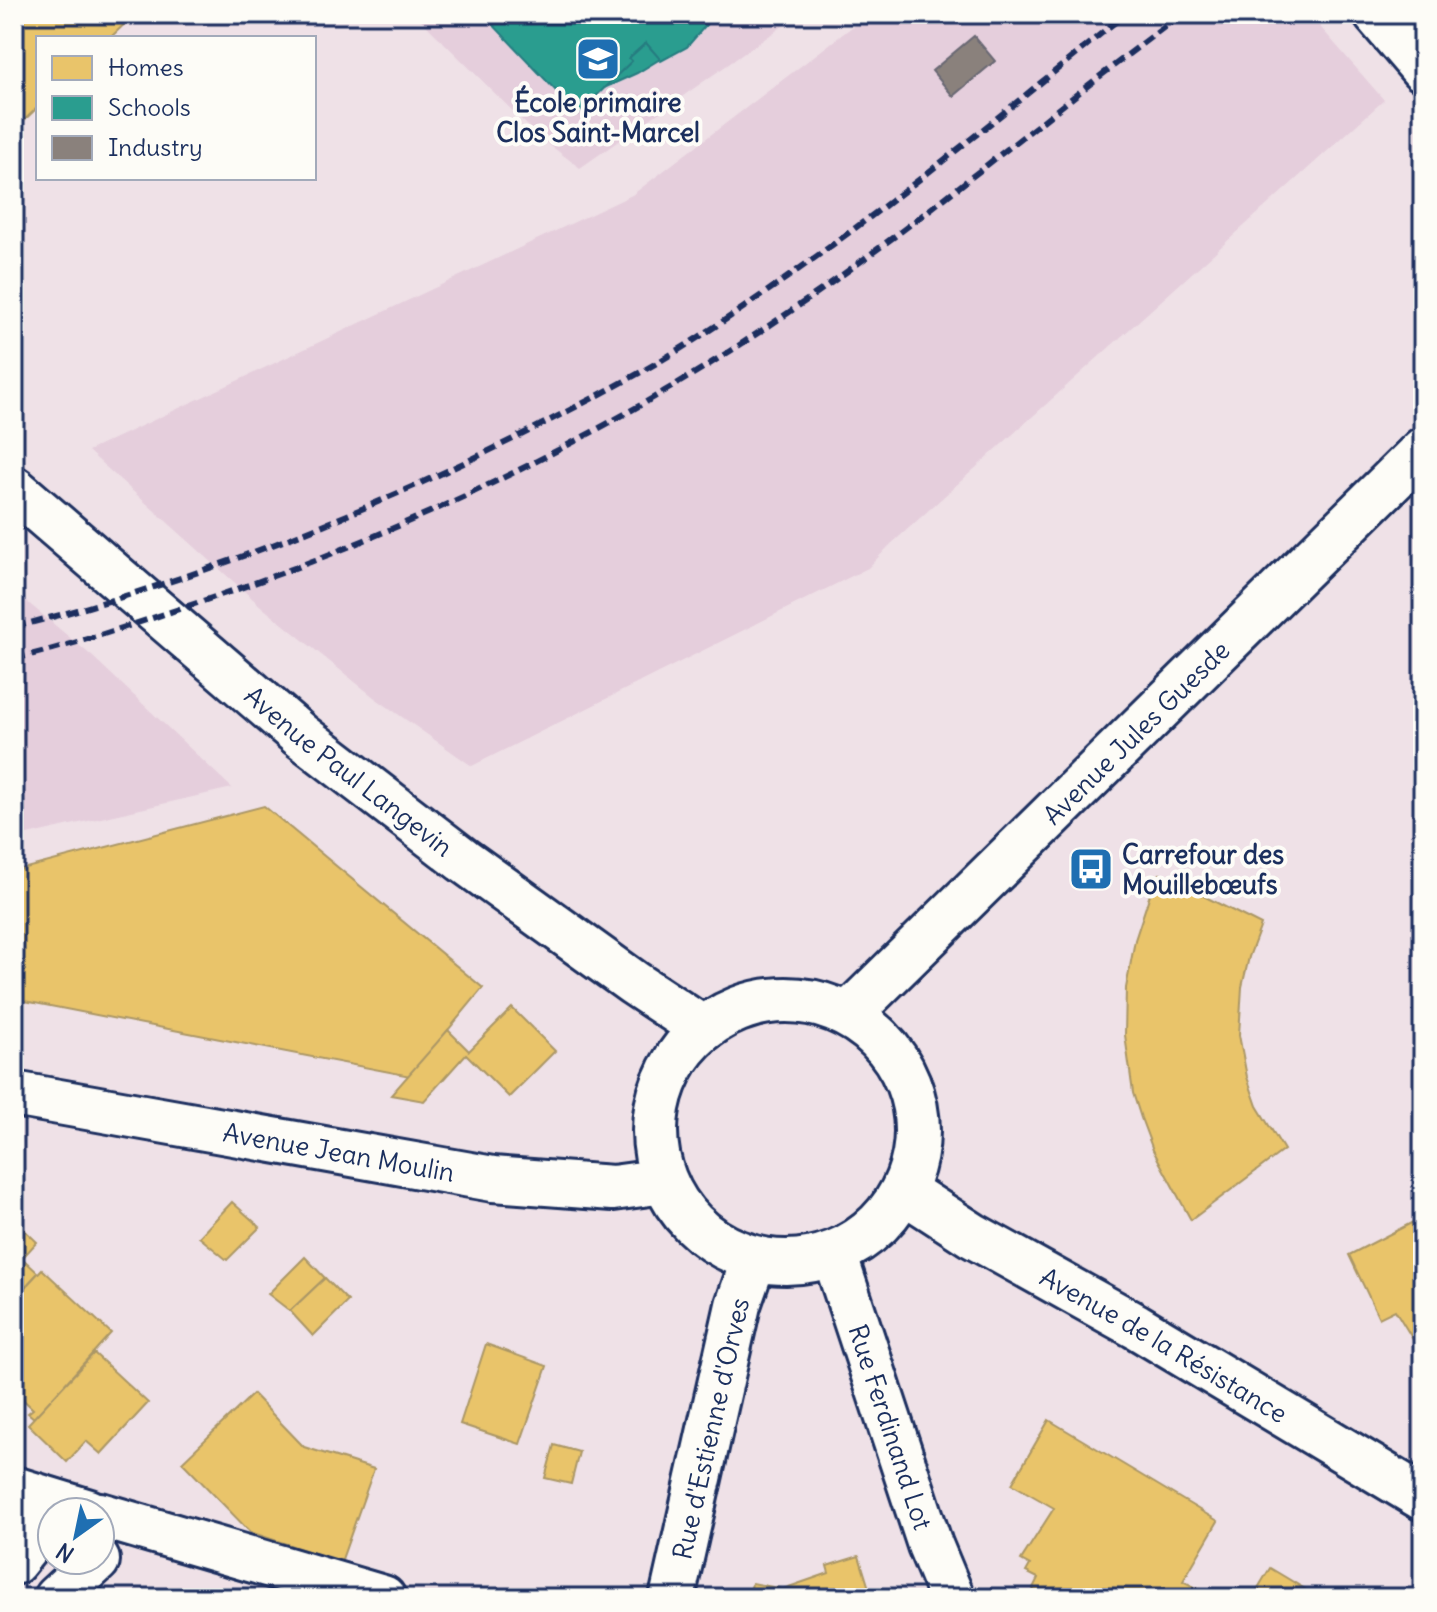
<svg xmlns="http://www.w3.org/2000/svg" width="1437" height="1612" font-family="Delius,sans-serif">
<style>
.built{fill:#e5cedc}
.homes{fill:#e9c46a;stroke:#ab9766;stroke-width:2}
.schools{fill:#2a9d8f;stroke:#267c80;stroke-width:2}
.industry{fill:#8a817c;stroke:#696873;stroke-width:2}
.lines{fill:none;stroke-linecap:round;stroke-linejoin:round}
.street-casing{stroke:#1b2f5e;stroke-width:50}
.secondary-casing{stroke:#1b2f5e;stroke-width:50}
.street{stroke:#fdfcf7;stroke-width:44}
.secondary{stroke:#fdfcf7;stroke-width:44}
.rail{stroke:#1b2f5e;stroke-width:6;stroke-dasharray:12 6;stroke-linecap:butt}
.labels{text-anchor:middle;dominant-baseline:central;stroke-width:8;stroke-linejoin:round;paint-order:stroke}
.poi-label{font-size:26px;font-weight:bold;fill:#1b2f5e;stroke:#fdfcf7}
.street-label{font-size:26px;fill:#1b2f5e;stroke:#fdfcf7}
</style>
<rect width="100%" height="100%" fill="#efe1e7"/>
<filter id="ink" filterUnits="userSpaceOnUse"><feTurbulence type="fractalNoise" baseFrequency=".0125" numOctaves="2"/><feDisplacementMap in="SourceGraphic" scale="16" xChannelSelector="R" yChannelSelector="G"/><feConvolveMatrix kernelMatrix="1 2 1 2 8 2 1 2 1" color-interpolation-filters="sRGB"/></filter>
<g filter="url(#ink)">
<g class="built">
<polygon points="415,14 800,14 580,168 538,136"/>
<polygon points="869,14 1309,14 1384,100 890,545 868,568 472,766 375,698 263,608 88,451 632,195"/>
<polygon points="14,591 93,657 232,788 14,838"/>
</g>
<g class="homes">
<polygon points="30,14 135,14 110,38 38,38 38,107 14,130 14,29"/>
<polygon points="264,806 483,988 410,1076 14,999 14,889 18,870"/>
<polygon points="1160,874 1261,925 1249,957 1242,987 1239,1035 1247,1077 1257,1106 1284,1150 1191,1220 1153,1150 1141,1118 1133,1093 1125,1035 1126,988 1135,940 1152,888"/>
<polygon points="512,1008 555,1051 509,1097 466,1054 424,1101 391,1095 448,1030 469,1051"/>
<polygon points="232,1202 260,1227 227,1260 199,1237"/>
<polygon points="1423,1217 1423,1356 1395,1310 1379,1318 1349,1255"/>
<polygon points="14,1220 37,1242 14,1267"/>
<polygon points="305,1257 325,1278 290,1311 268,1294"/>
<polygon points="22,1258 38,1273 14,1299 14,1267"/>
<polygon points="42,1269 111,1333 34,1418 28,1413 33,1409 14,1391 14,1299"/>
<polygon points="325,1278 348,1301 313,1336 290,1311"/>
<polygon points="486,1344 547,1366 520,1444 460,1424"/>
<polygon points="94,1353 148,1403 101,1454 86,1441 67,1462 28,1424"/>
<polygon points="253,1394 304,1447 374,1469 341,1562 250,1532 182,1462"/>
<polygon points="1049,1420 1218,1521 1183,1581 1204,1592 1200,1598 1036,1598 1033,1588 1038,1578 1026,1572 1030,1565 1021,1560 1054,1508 1012,1484"/>
<polygon points="554,1445 579,1452 571,1484 545,1478"/>
<polygon points="859,1556 872,1598 749,1598 752,1583 783,1589 829,1573 827,1566"/>
<polygon points="1270,1568 1320,1598 1252,1598"/>
</g>
<g class="schools">
<polygon points="483,14 587,14 594,21 601,14 712,14 706,25 687,47 661,61 646,43 629,58 632,61 578,114"/>
<polygon points="646,43 660,59 637,73 604,88 632,61 629,58"/>
</g>
<polygon class="industry" points="974,36 995,61 953,96 932,71"/>
<g class="lines">
<g class="street-casing">
<g id="street">
<polyline points="1376,14 1423,69"/>
<path id="s1" d="M834,1254L930,1545L952,1598"/>
<polyline points="14,1489 89,1512"/>
<polyline points="100,1515 383,1598"/>
<polyline points="14,1562 52,1515"/>
<polyline points="56,1598 97,1560"/>
<path id="s2" d="M672,1598L738,1305L754,1259"/>
</g>
</g>
<g class="secondary-casing">
<g id="secondary">
<path id="s3" d="M14,489L300,735L463,860L634,983L702,1028"/>
<circle cx="786" cy="1131" r="131"/>
<path id="s4" d="M849,1014L1423,450"/>
<path id="s5" d="M14,1094L493,1179L613,1188L664,1181"/>
<path id="s6" d="M904,1191L972,1235L1136,1326L1423,1498"/>
</g>
</g>
<use href="#street" class="street"/>
<use href="#secondary" class="secondary"/>
<g class="rail">
<path d="M14,627C189,583 357,517 519,436C580,405 642,374 699,337C849,240 987,127 1125,14"/>
<path d="M14,659C69,646 123,628 176,610C401,536 617,433 811,297C939,208 1057,106 1182,14"/>
</g>
</g>
</g>
<defs>
<g id="school-square" transform="scale(2.3)"><rect x="-9" y="-9" width="18" height="18" rx="4" fill="#1f6fb2" stroke="#fdfcf7"/><path d="M0-5L7-2L0 1L-7-2ZM-4 1L0 2.5L4 1V4Q0 6-4 4Z" fill="#fff"/></g>
<g id="bus-square" transform="scale(2.3)"><rect x="-9" y="-9" width="18" height="18" rx="4" fill="#1f6fb2" stroke="#fdfcf7"/><path d="M-5-6H5V4H4V6H2V4H-2V6H-4V4H-5ZM-3.5-4V0h7V-4ZM-3.5 1.2v1.5H-2V1.2ZM2 1.2v1.5H3.5V1.2Z" fill="#fff"/></g>
</defs>
<g fill-rule="evenodd">
<use href="#school-square" x="598" y="59"/>
<use href="#bus-square" x="1091" y="869"/>
</g>
<g class="labels">
<g class="poi-label">
<text x="598" y="102">École primaire<tspan x="598" dy="30">Clos Saint-Marcel</tspan></text>
<text x="1122" y="854" text-anchor="start">Carrefour des<tspan x="1122" dy="30">Mouillebœufs</tspan></text>
</g>
<g class="street-label">
<text stroke="none"><textPath href="#s4" startOffset="402">Avenue Jules Guesde</textPath></text>
<text stroke="none"><textPath href="#s3" startOffset="438">Avenue Paul Langevin</textPath></text>
<text stroke="none"><textPath href="#s5" startOffset="330">Avenue Jean Moulin</textPath></text>
<text stroke="none"><textPath href="#s6" startOffset="302">Avenue de la Résistance</textPath></text>
<text stroke="none"><textPath href="#s1" startOffset="182">Rue Ferdinand Lot</textPath></text>
<text stroke="none"><textPath href="#s2" startOffset="174">Rue d'Estienne d'Orves</textPath></text>
</g>
</g>
<rect width="1437" height="1612" fill="none" stroke="#fdfcf7" stroke-width="48"/>
<rect x="24" y="24" width="1389" height="1564" fill="none" stroke="#1b2f5e" stroke-width="3" filter="url(#ink)"/>
<rect x="36" y="36" width="280" height="144" fill="#fdfcf7" stroke="#a3aaba" stroke-width="2"/>
<rect x="52" y="56" width="40" height="24" fill="#e9c46a" stroke="#a3aaba" stroke-width="2"/>
<text x="108" y="76" font-size="24" fill="#1b2f5e">Homes</text>
<rect x="52" y="96" width="40" height="24" fill="#2a9d8f" stroke="#a3aaba" stroke-width="2"/>
<text x="108" y="116" font-size="24" fill="#1b2f5e">Schools</text>
<rect x="52" y="136" width="40" height="24" fill="#8a817c" stroke="#a3aaba" stroke-width="2"/>
<text x="108" y="156" font-size="24" fill="#1b2f5e">Industry</text>
<g transform="translate(76 1536) rotate(213)"><circle r="38" fill="#fdfcf7" stroke="#a3aaba" stroke-width="2"/>
<path d="M0-6L14 30L0 20L-14 30Z" fill="#1f6fb2"/>
<text y="-12" font-size="22" font-weight="bold" text-anchor="middle" fill="#1b2f5e">N</text>
</g>
</svg>
